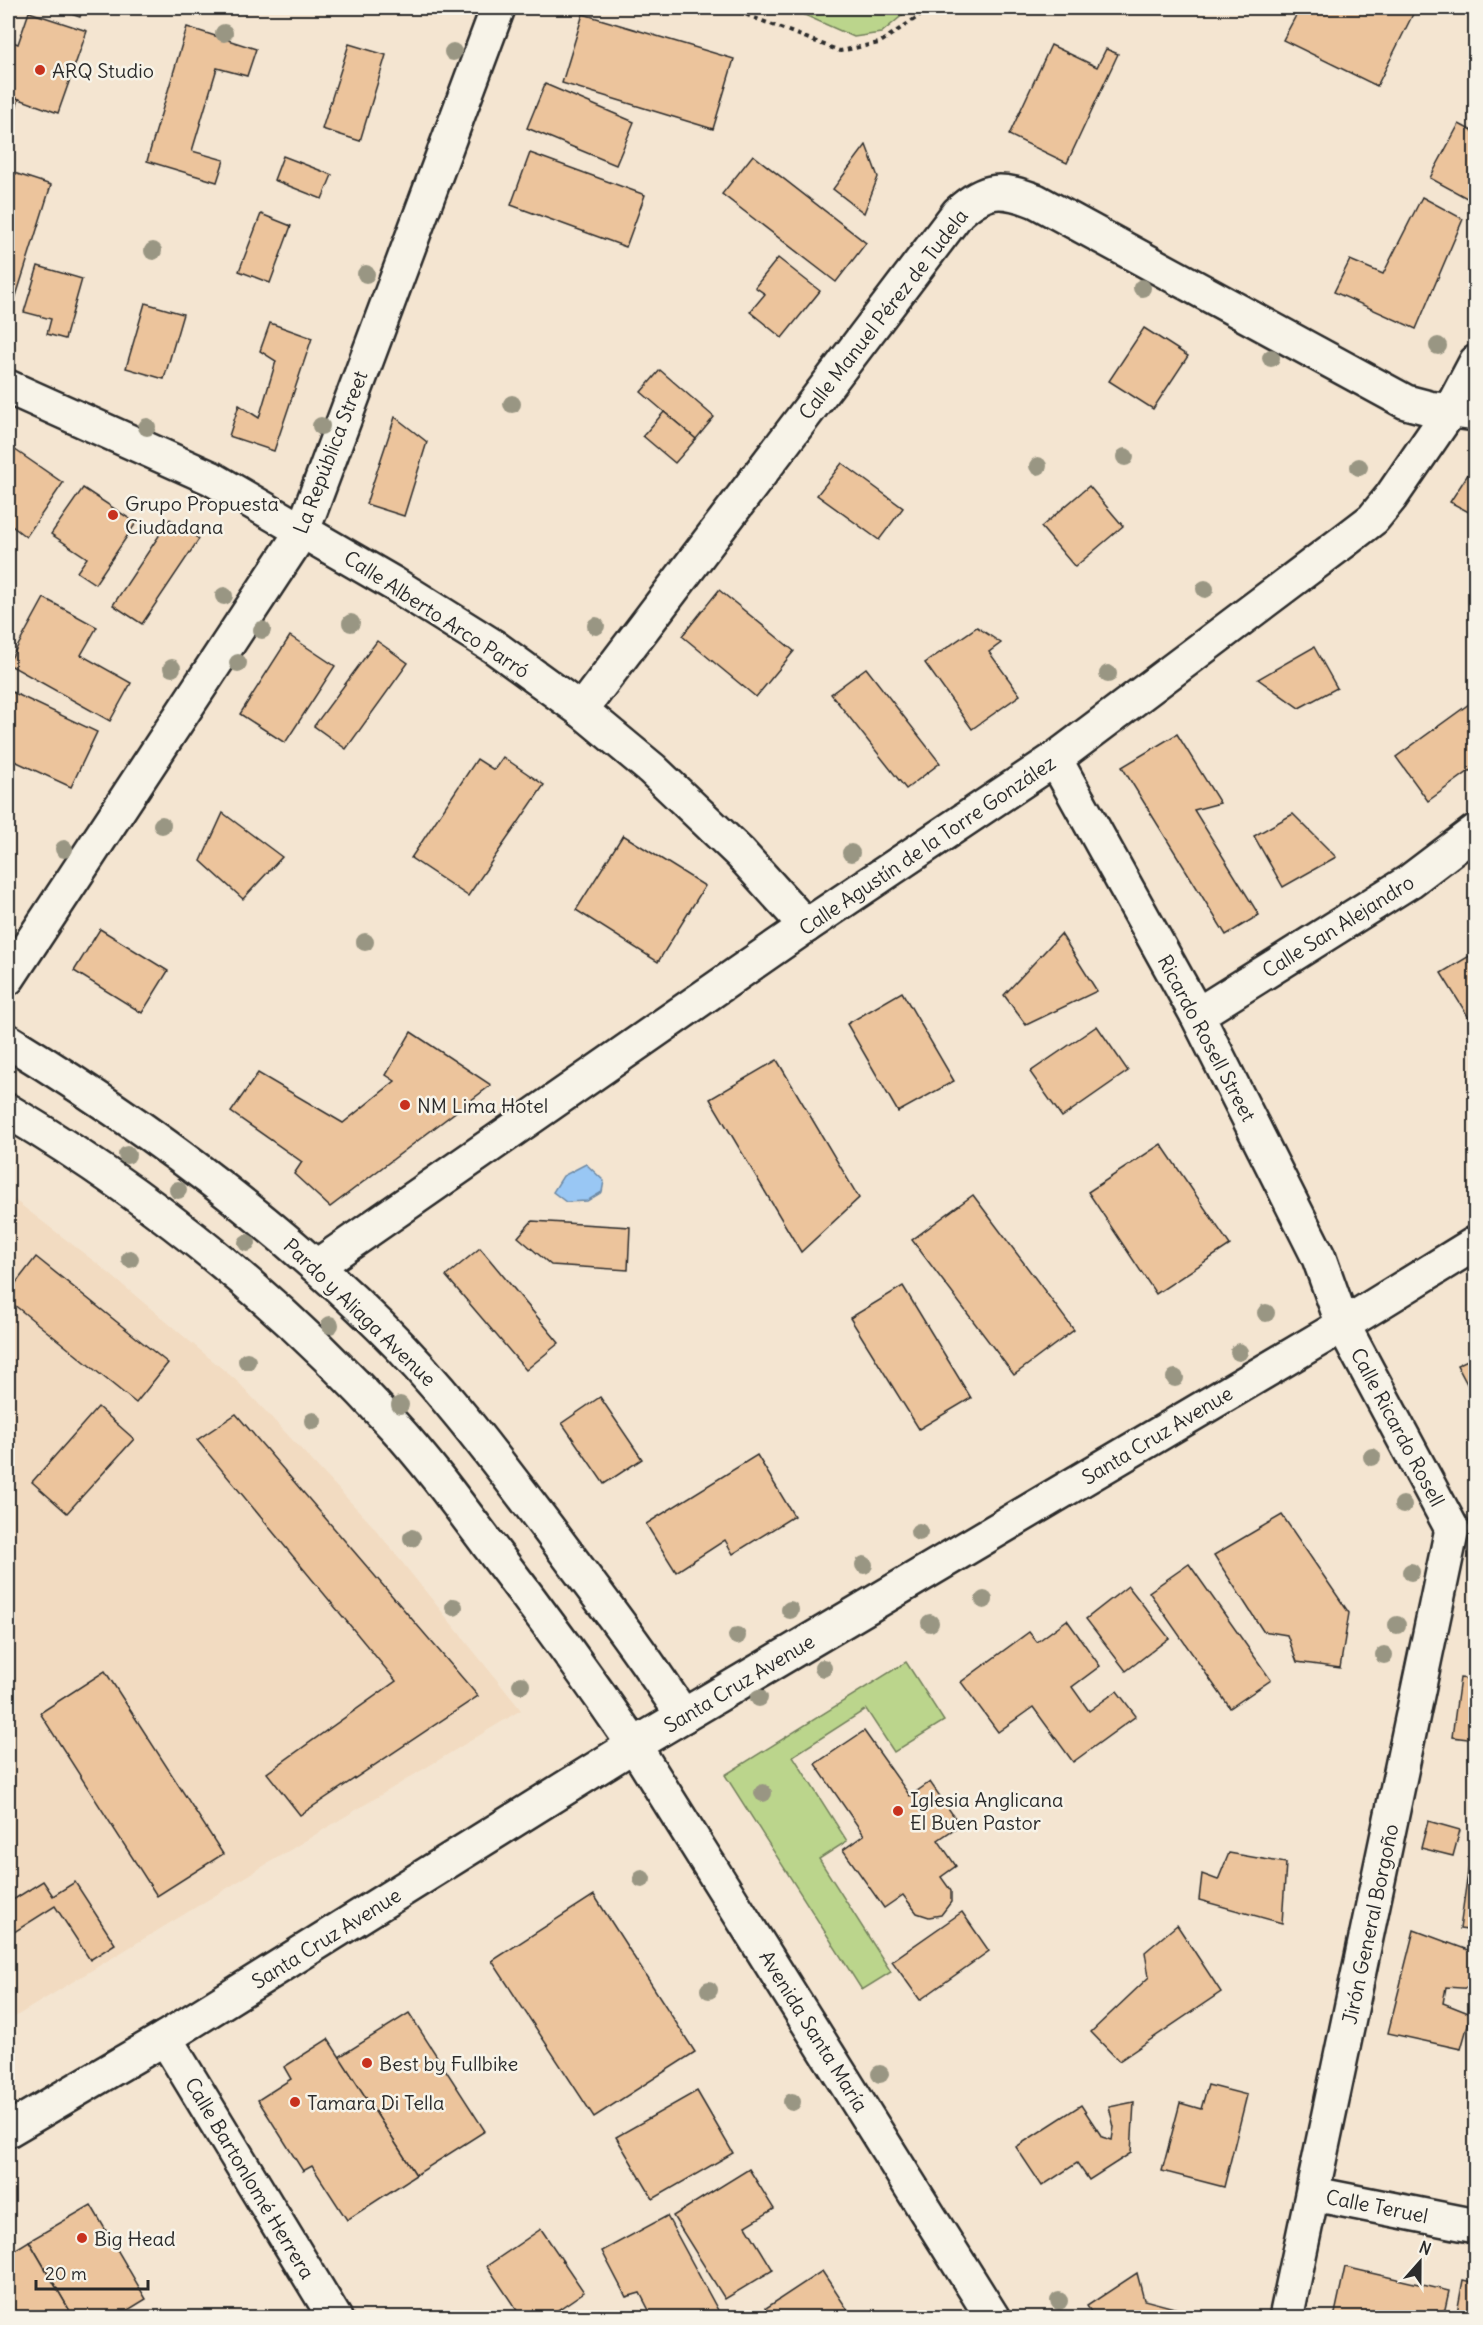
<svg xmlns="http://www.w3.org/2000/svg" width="1483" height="2325" font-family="Delius,sans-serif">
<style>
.built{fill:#f2dbc1}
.green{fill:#bbd58c;stroke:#73805c;stroke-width:1.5}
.water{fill:#99c7f4;stroke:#6d89a4;stroke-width:1.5}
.building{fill:#ecc49c;stroke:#2b2b2b;stroke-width:1.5}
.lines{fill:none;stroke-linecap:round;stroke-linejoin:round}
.minor-casing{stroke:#2b2b2b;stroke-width:38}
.major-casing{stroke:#2b2b2b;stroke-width:38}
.path{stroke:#2b2b2b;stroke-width:4;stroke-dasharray:4.5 4.5;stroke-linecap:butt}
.minor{stroke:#f7f3e8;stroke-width:33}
.major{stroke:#f7f3e8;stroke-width:33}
.tree{fill:#999683}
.poi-dot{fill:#c8321e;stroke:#f7f3e8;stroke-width:2}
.labels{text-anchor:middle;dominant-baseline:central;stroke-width:5;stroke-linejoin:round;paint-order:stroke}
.poi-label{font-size:20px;fill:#2b2b2b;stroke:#f7f3e8;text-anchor:start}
.street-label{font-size:20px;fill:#2b2b2b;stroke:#f7f3e8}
</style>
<rect width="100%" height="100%" fill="#f4e5d1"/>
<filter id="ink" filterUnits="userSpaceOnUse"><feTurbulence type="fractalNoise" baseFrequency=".0167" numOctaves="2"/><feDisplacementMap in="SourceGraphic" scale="12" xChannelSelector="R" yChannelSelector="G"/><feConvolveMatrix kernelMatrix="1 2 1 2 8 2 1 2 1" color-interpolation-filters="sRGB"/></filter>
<g filter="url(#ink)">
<polygon class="built" points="8,1195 99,1265 238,1382 372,1525 521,1710 8,2021"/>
<g class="green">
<polygon points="789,8 911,8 881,33 854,37"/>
<polygon points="906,1662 944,1721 894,1752 866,1709 793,1756 847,1841 819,1859 891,1972 862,1990 725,1775"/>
</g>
<polygon class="water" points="586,1164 604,1181 602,1192 587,1201 566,1202 553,1192 563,1176"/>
<g class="building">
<polygon points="53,8 83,8 80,17"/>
<polygon points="1300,8 1416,8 1377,86 1283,40"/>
<polygon points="29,12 87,31 58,113 8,95 8,40 18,44"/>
<polygon points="583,14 734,59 713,129 562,83"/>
<polygon points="187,27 256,49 247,76 217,68 192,151 224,160 217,182 147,161"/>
<polygon points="349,44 386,55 360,141 322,129"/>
<polygon points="1051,45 1097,67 1106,49 1118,54 1067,163 1009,135"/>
<polygon points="545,84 634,122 616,165 527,128"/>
<polygon points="8,95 19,99 8,134"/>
<polygon points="1459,124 1476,133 1476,203 1430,178"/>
<polygon points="866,145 878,177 864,213 833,189"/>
<polygon points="530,153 645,195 626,247 511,205"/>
<polygon points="753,155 866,243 836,282 722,194"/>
<polygon points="283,156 332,175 322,199 274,180"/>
<polygon points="8,171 51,185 11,312 8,311"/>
<polygon points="1422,197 1463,219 1416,329 1334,292 1350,260 1383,274"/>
<polygon points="261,214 291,226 270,283 239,271"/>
<polygon points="778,258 820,291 782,338 750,312 765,294 755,287"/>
<polygon points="38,266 82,279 65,339 47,334 51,319 24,312"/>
<polygon points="145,303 183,314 164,379 126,368"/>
<polygon points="270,323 312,338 274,451 229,436 239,405 259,418 276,361 260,351"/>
<polygon points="1144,328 1188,356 1153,409 1109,381"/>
<polygon points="660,370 714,417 696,439 641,392"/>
<polygon points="664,412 696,439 675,463 643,436"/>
<polygon points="395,417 427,442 404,516 366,504"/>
<polygon points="8,445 63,483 26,537 8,523"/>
<polygon points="1476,462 1476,516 1450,502"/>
<polygon points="842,463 903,508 879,540 817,495"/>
<polygon points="1089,486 1123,526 1075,567 1041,527"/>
<polygon points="83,488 136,523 95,584 77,572 87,558 51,534"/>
<polygon points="170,519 199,539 142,624 113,605"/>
<polygon points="719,590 794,651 756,697 682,636"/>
<polygon points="44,598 97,627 81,655 131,683 110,721 8,664"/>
<polygon points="977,627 1001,643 989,652 1020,695 972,729 925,663"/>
<polygon points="290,636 335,666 285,743 240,714"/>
<polygon points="377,641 408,663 346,749 314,726"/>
<polygon points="1314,647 1337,688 1299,708 1258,679"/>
<polygon points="866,668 940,763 906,789 831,694"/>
<polygon points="8,690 97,732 71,787 8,758"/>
<polygon points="1476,699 1476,766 1428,801 1396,757"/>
<polygon points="1177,734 1220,803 1194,810 1259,915 1226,935 1122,767"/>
<polygon points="503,757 544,785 468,896 411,858 477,759 494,770"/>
<polygon points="223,813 282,857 243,899 201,861"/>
<polygon points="1293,814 1336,857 1283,887 1254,836"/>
<polygon points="623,835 705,886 658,962 576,910"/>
<polygon points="100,929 168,971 142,1013 74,971"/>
<polygon points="1061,934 1097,991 1026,1025 1004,995"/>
<polygon points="1476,952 1476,1029 1441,973"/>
<polygon points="902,992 954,1081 898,1112 847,1024"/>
<polygon points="1097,1026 1128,1071 1062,1117 1030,1072"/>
<polygon points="411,1032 491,1085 330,1207 294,1174 302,1162 231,1112 258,1073 343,1123 395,1081 386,1075"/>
<polygon points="777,1060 859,1198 801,1252 710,1099"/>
<polygon points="1161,1144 1230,1245 1156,1294 1088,1192"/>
<polygon points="973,1195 1074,1330 1014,1375 912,1240"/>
<polygon points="532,1221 630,1227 628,1270 551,1265 518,1237"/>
<polygon points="480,1248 559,1343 526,1370 446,1276"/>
<polygon points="36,1257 168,1363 136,1403 8,1300 8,1293"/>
<polygon points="903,1286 971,1398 919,1429 850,1318"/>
<polygon points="1476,1356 1476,1401 1457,1365"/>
<polygon points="600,1397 642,1459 604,1484 562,1423"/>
<polygon points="98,1407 134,1439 67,1513 32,1482"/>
<polygon points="236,1414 478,1696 300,1815 267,1773 396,1681 197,1440"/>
<polygon points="757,1455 794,1516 733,1554 725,1540 676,1572 646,1524"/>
<polygon points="1282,1515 1349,1613 1340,1668 1297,1662 1287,1635 1263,1631 1214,1555"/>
<polygon points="1189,1564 1271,1680 1230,1708 1149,1592"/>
<polygon points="1128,1586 1169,1638 1126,1671 1086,1619"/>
<polygon points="1067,1620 1100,1666 1072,1687 1089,1711 1117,1691 1136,1716 1073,1762 1033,1707 998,1732 961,1682 1029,1632 1037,1642"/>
<polygon points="105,1671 223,1854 157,1896 40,1713"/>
<polygon points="1460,1678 1476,1680 1476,1740 1452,1737"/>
<polygon points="864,1731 910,1796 930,1782 960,1825 938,1840 956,1866 941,1877 951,1891 951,1902 941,1915 929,1917 917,1913 903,1895 884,1908 843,1850 864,1835 815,1764"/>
<polygon points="1428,1821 1460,1830 1453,1856 1421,1848"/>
<polygon points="1473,1836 1476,1837 1476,1931 1460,1929"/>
<polygon points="1229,1853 1286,1863 1282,1923 1199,1900 1202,1874 1218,1880"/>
<polygon points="43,1881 53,1896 75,1882 115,1944 90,1960 55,1906 8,1936 8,1903"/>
<polygon points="594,1895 695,2052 594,2117 492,1961"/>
<polygon points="962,1912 989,1951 920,2000 892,1961"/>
<polygon points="1177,1925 1221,1992 1119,2061 1091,2032 1149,1977 1145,1952"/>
<polygon points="1414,1930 1476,1953 1476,1989 1446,1987 1443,2003 1471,2014 1461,2049 1388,2033"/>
<polygon points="409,2013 485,2131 416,2175 339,2057"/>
<polygon points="328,2039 416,2175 347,2220 312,2166 303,2171 258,2100 291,2079 284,2067"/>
<polygon points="1208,2085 1247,2095 1224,2187 1162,2171 1180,2103 1201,2109"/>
<polygon points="697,2091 733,2153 653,2199 616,2137"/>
<polygon points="1134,2102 1131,2153 1089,2180 1077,2163 1042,2186 1016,2147 1081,2105 1102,2137 1112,2140 1114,2127 1109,2107"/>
<polygon points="749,2169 774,2209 746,2226 773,2270 725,2299 673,2216"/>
<polygon points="91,2205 146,2299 115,2318 74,2318 29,2241"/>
<polygon points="667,2216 720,2314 714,2318 653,2318 640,2293 626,2297 602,2251"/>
<polygon points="541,2229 584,2292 546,2318 522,2318 487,2266"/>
<polygon points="29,2241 74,2318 12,2318 8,2311 8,2254"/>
<polygon points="1345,2267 1449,2291 1443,2318 1334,2318"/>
<polygon points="822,2271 853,2318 772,2318 766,2308"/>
<polygon points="1137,2273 1144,2300 1212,2318 1095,2318 1087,2306"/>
<polygon points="1463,2280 1476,2283 1476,2318 1456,2318"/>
</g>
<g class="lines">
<g class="minor-casing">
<g id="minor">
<polyline points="8,387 211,478 394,584 493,646 581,710 652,769 740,853 806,926"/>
<path d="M581,710L958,213C986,187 1002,188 1036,201L1406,402L1429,408L1476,414"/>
<polyline points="1055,759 1197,1015 1319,1258 1343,1325 1452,1529"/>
<polyline points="8,978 303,530 498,8"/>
<polyline points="1197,1015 1410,881 1476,831"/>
<path d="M8,1041C142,1123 268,1216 380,1326C444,1389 496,1460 550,1531C595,1592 642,1652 683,1716"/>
<path d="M8,1111C151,1196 282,1303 394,1426C427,1462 457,1503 487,1543C538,1609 587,1676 634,1745L993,2318"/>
<polyline points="317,1266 806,926 1055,759 1347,539 1373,519 1391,497 1450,411 1476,362"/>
<polyline points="165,2038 335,2318"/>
<polyline points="1314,2194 1476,2226"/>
<polyline points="1286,2318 1452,1529"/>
</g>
</g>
<g class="major-casing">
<polyline id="major" points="8,2130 165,2038 634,1745 1343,1325 1476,1243"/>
</g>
<polyline class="path" points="729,8 840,51 879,43 931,8"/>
<use href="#minor" class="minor"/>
<use href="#major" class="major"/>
</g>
<g class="tree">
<circle cx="224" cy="33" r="9"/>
<circle cx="453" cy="52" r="9"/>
<circle cx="153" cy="251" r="9"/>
<circle cx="366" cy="274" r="9"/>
<circle cx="1142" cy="288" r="9"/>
<circle cx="1438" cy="346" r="9"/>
<circle cx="1271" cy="358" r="9"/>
<circle cx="512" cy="404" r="9"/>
<circle cx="321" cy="426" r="9"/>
<circle cx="147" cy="427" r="9"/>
<circle cx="1125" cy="457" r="9"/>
<circle cx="1038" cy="466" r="9"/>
<circle cx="1359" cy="467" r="9"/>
<circle cx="1205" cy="589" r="9"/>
<circle cx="224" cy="596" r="9"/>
<circle cx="351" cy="623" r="9"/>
<circle cx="596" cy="626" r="9"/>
<circle cx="262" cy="630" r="9"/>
<circle cx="238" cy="663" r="9"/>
<circle cx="172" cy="668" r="9"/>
<circle cx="1108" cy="674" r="9"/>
<circle cx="162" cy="825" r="9"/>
<circle cx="64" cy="849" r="9"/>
<circle cx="851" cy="853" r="9"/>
<circle cx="365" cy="942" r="9"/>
<circle cx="127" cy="1155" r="9"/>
<circle cx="178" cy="1190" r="9"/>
<circle cx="247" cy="1243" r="9"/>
<circle cx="130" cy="1259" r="9"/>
<circle cx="1266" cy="1313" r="9"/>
<circle cx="330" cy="1325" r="9"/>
<circle cx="1239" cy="1352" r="9"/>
<circle cx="247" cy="1361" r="9"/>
<circle cx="1175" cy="1378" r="9"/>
<circle cx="400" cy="1405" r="9"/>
<circle cx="313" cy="1421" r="9"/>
<circle cx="1372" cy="1457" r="9"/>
<circle cx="1403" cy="1505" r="9"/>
<circle cx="919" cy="1532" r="9"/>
<circle cx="412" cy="1538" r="9"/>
<circle cx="864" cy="1565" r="9"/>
<circle cx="1411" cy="1572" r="9"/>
<circle cx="984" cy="1600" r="9"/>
<circle cx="454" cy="1607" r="9"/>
<circle cx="790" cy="1610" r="9"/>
<circle cx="930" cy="1623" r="9"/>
<circle cx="1397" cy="1625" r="9"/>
<circle cx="737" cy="1636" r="9"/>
<circle cx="1384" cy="1655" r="9"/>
<circle cx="823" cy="1668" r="9"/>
<circle cx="521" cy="1685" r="9"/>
<circle cx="759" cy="1698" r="9"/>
<circle cx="763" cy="1793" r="9"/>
<circle cx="642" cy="1879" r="9"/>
<circle cx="709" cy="1990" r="9"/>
<circle cx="880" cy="2074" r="9"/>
<circle cx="792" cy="2102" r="9"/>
<circle cx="1059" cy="2301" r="9"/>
</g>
</g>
<g class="poi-dot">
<circle cx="40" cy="70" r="6"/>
<circle cx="113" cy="515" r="6"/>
<circle cx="405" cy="1105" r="6"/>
<circle cx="898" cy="1811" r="6"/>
<circle cx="367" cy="2063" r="6"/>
<circle cx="295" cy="2102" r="6"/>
<circle cx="82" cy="2238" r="6"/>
</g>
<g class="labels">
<g class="poi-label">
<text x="52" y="70">ARQ Studio</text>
<text x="125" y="503">Grupo Propuesta<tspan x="125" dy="23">Ciudadana</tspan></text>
<text x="417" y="1105">NM Lima Hotel</text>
<text x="910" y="1799">Iglesia Anglicana<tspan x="910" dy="23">El Buen Pastor</tspan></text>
<text x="379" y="2063">Best by Fullbike</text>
<text x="307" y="2102">Tamara Di Tella</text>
<text x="94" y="2238">Big Head</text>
</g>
<g class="street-label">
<text transform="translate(883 314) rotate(-52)">Calle Manuel Pérez de Tudela</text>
<text transform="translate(330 452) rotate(-69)">La República Street</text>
<text transform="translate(437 614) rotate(33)">Calle Alberto Arco Parró</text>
<text transform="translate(927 845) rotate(-34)">Calle Agustín de la Torre González</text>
<text transform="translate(1338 926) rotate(-32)">Calle San Alejandro</text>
<text transform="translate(1207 1038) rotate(62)">Ricardo Rosell Street</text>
<text transform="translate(360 1312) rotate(44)">Pardo y Aliaga Avenue</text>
<text transform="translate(1398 1427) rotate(62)">Calle Ricardo Rosell</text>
<text transform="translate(1157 1435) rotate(-31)">Santa Cruz Avenue</text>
<text transform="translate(739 1683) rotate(-31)">Santa Cruz Avenue</text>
<text transform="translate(1370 1924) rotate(-78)">Jirón General Borgoño</text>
<text transform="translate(326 1938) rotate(-32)">Santa Cruz Avenue</text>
<text transform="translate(814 2031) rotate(58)">Avenida Santa María</text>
<text transform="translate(250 2178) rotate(59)">Calle Bartonlomé Herrera</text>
<text transform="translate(1377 2206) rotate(11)">Calle Teruel</text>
</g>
</g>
<rect width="1483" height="2325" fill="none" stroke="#f7f3e8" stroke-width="30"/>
<rect x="15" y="15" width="1453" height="2295" fill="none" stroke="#2b2b2b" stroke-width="2" filter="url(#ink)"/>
<g transform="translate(1420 2262) rotate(21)" stroke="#f7f3e8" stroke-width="4.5" paint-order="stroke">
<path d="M0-4.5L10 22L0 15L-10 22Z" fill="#2b2b2b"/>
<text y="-9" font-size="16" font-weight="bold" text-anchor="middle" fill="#2b2b2b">N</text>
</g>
<path d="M36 2280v9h112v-9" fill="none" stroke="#2b2b2b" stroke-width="3"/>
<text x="45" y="2280" font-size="18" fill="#2b2b2b" stroke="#f7f3e8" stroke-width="4.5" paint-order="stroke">20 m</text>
</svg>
